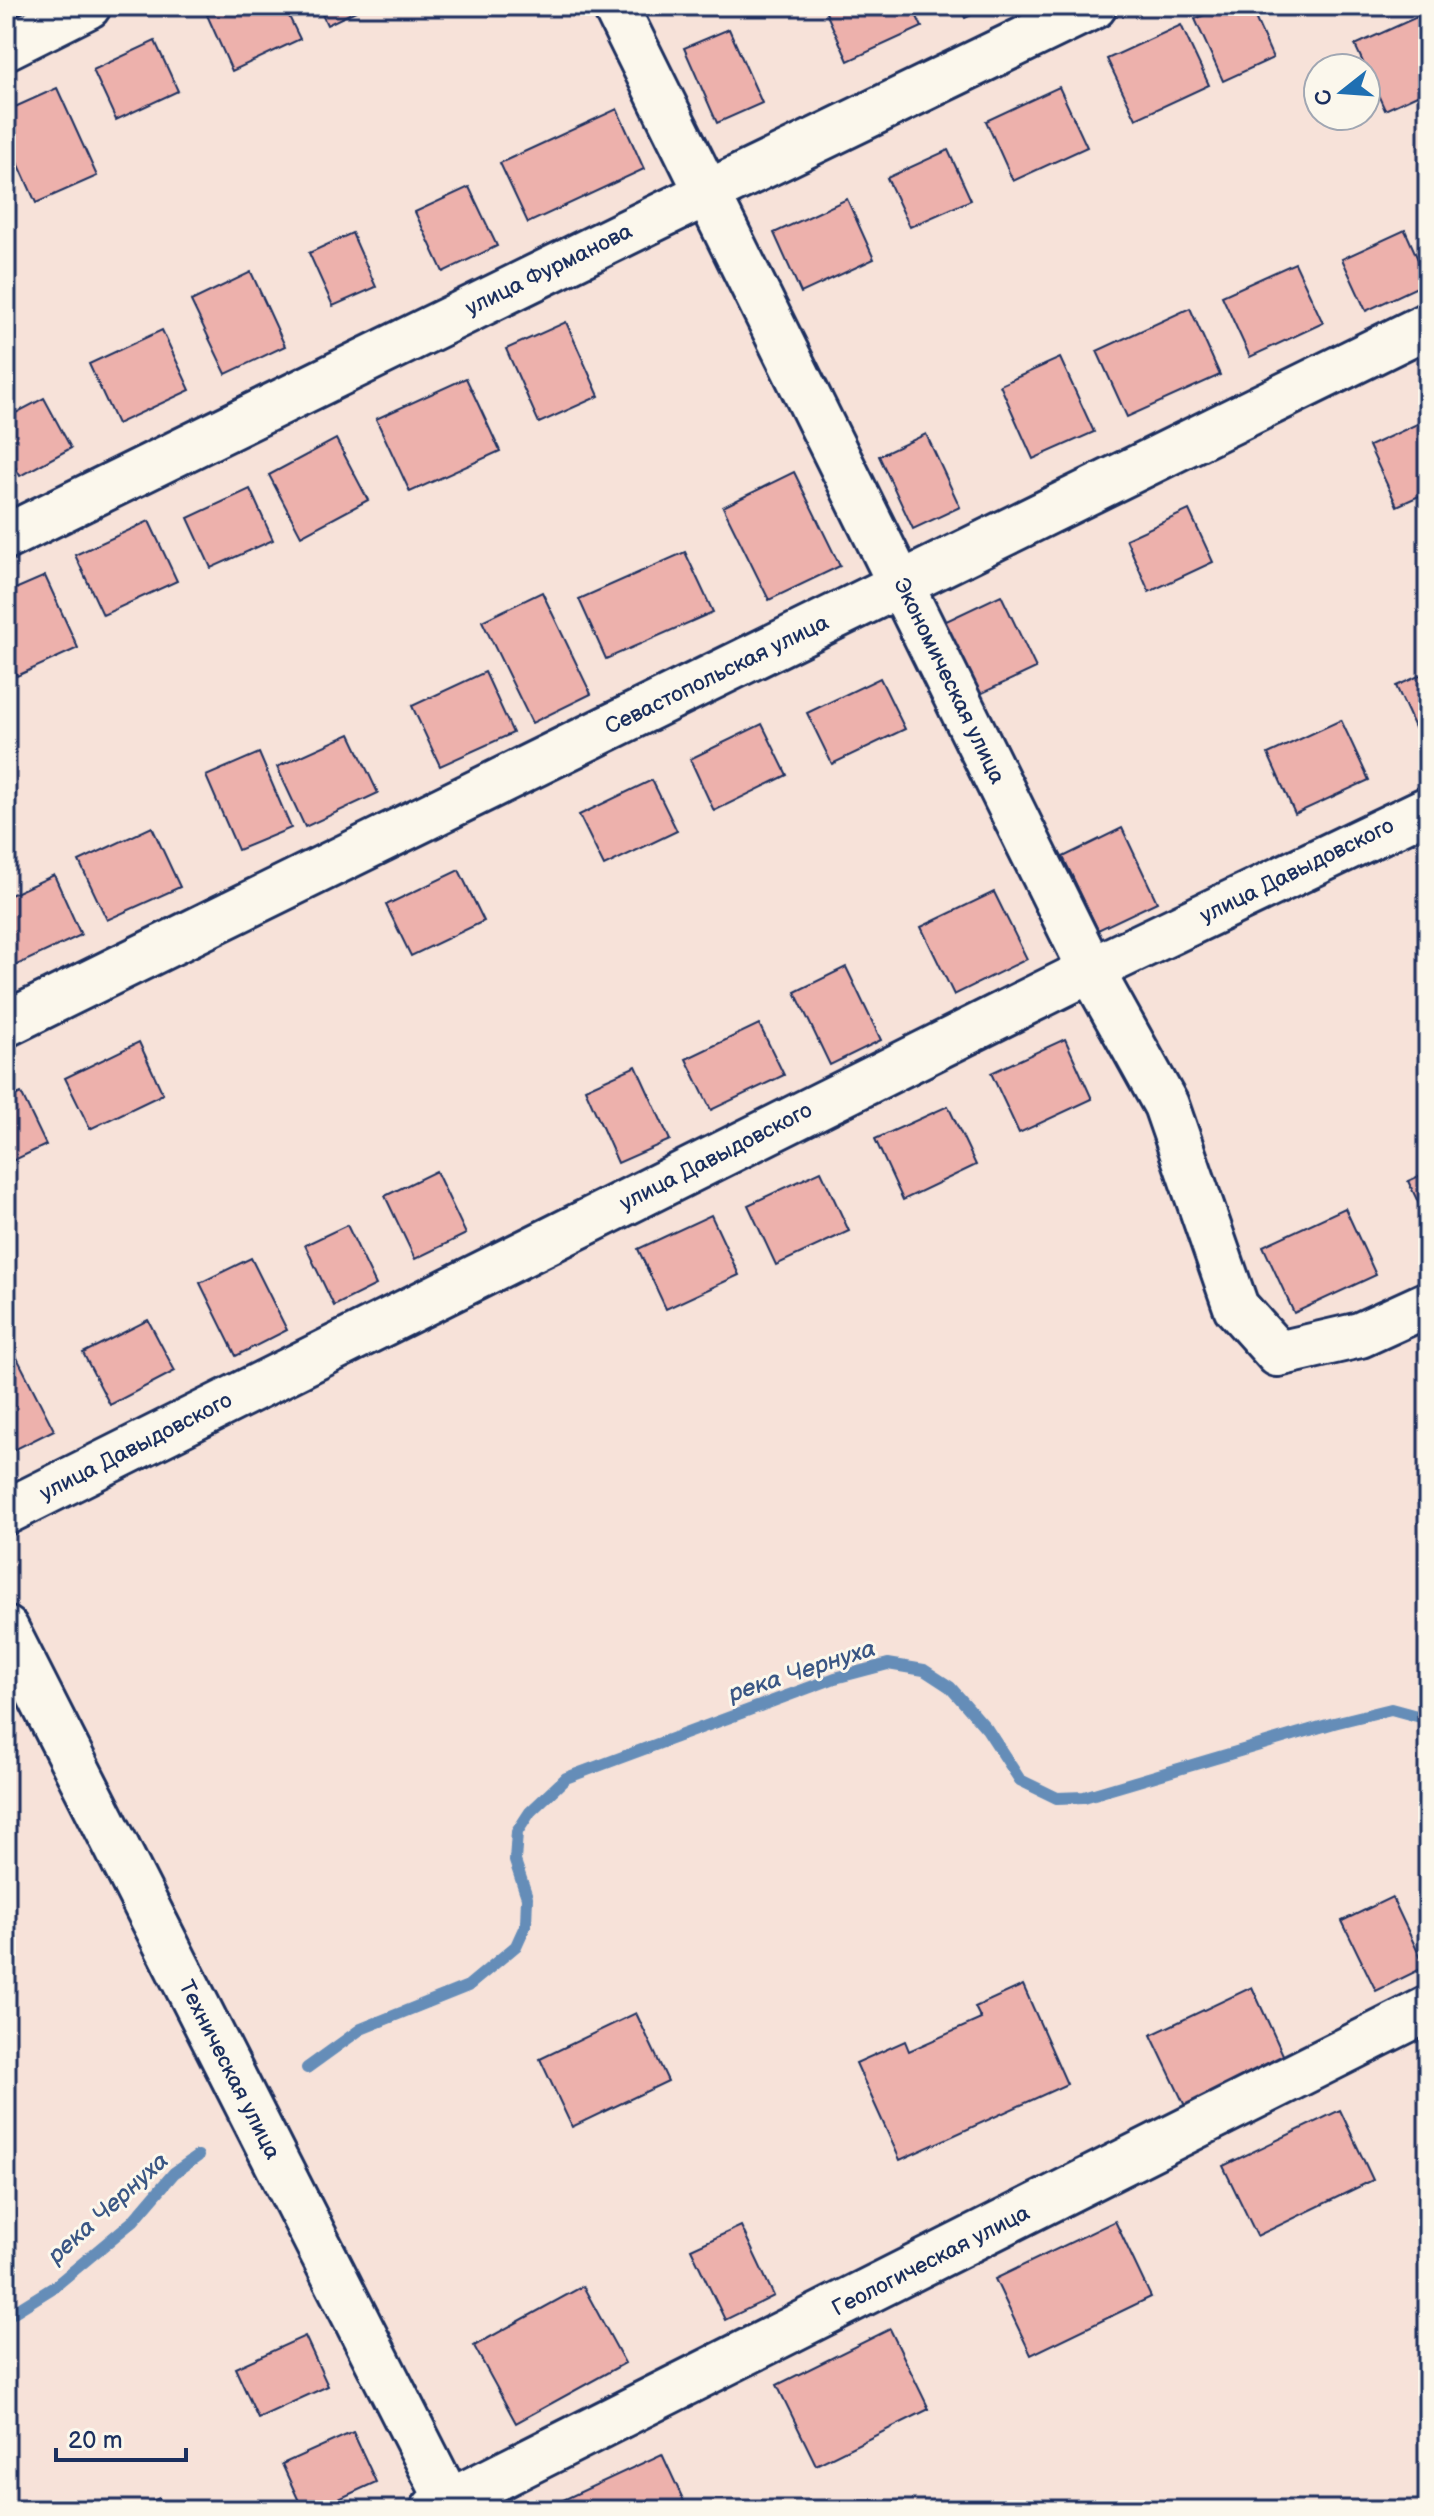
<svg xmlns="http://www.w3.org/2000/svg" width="1434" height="2516" font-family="'Balsamiq Sans',sans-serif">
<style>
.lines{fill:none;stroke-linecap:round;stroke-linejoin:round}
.stream{stroke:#658db8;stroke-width:12}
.building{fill:#edb1ac;stroke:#1b2f5e;stroke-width:2}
.minor-casing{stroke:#1b2f5e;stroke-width:50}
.tertiary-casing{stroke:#1b2f5e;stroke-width:50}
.minor{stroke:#fbf7ec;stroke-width:44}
.tertiary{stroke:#fbf7ec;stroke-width:44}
.labels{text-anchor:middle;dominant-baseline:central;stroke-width:6;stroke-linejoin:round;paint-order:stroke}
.street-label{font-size:22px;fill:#1b2f5e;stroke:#fbf7ec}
.water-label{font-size:24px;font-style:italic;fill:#3a5684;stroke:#fbf7ec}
</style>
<rect width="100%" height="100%" fill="#f7e2d9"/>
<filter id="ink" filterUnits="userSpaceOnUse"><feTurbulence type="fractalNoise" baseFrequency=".0125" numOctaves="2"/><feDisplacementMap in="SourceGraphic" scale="16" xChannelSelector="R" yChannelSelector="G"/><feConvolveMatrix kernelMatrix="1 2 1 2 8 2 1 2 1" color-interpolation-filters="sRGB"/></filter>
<g filter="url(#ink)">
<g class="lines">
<g class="stream">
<polyline points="307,2068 361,2029 468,1986 516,1946 526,1924 527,1897 515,1861 517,1832 530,1812 566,1778 835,1678 888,1664 924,1670 950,1687 987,1729 1020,1780 1057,1798 1084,1797 1334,1723 1391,1709 1428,1719"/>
<polyline points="6,2317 54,2287 133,2221 174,2173 198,2156"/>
</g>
</g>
<g class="building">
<polygon points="227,6 284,6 300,39 232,71 207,15"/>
<polygon points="318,6 366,6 327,25"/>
<polygon points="499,6 519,6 503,14"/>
<polygon points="823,6 912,6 922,27 848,61"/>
<polygon points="959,6 991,6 965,18"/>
<polygon points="1225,6 1250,6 1273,58 1223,81 1195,19"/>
<polygon points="1428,12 1428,90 1385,110 1355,45"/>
<polygon points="1181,25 1209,85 1136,119 1107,59"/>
<polygon points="729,29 762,103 717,123 684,48"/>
<polygon points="155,41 178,91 116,120 93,70"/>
<polygon points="1059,87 1087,147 1013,181 986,121"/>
<polygon points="57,88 97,176 36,203 6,136 6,111"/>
<polygon points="617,109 644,169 528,223 500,163"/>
<polygon points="948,150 971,200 910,227 887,178"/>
<polygon points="469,187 497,246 443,272 415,212"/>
<polygon points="847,199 874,259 801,293 774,233"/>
<polygon points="1405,230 1428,282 1366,311 1342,259"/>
<polygon points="352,233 376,287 333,306 309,253"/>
<polygon points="1295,263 1323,323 1250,357 1222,296"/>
<polygon points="251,272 285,346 226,374 191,301"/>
<polygon points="1190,308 1220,375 1127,417 1097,351"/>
<polygon points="566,322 599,396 539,423 506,349"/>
<polygon points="162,330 190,390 117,424 89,364"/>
<polygon points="1060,358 1094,432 1033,459 1000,385"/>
<polygon points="466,378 500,451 410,492 376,419"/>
<polygon points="44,398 71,448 20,476 6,450 6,418"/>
<polygon points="1428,419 1428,492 1397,506 1369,446"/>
<polygon points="926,434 960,507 913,529 879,456"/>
<polygon points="336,439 368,500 301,536 269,475"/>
<polygon points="794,472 840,566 769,600 723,507"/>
<polygon points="250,489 273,540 211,568 188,518"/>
<polygon points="1189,510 1213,562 1149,592 1126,539"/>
<polygon points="149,521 177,581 103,615 75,555"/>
<polygon points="685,552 713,612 606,659 579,599"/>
<polygon points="45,576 78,648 17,676 6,652 6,593"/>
<polygon points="542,592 591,694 532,723 482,621"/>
<polygon points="1001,595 1036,668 976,696 942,623"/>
<polygon points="485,672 513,733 440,766 412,706"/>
<polygon points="1428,672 1428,756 1396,686"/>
<polygon points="880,678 905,729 832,764 807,713"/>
<polygon points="1341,720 1369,780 1295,814 1268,754"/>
<polygon points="762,724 787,775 714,811 690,759"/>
<polygon points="350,734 378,793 305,827 277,767"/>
<polygon points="259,753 291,828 238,850 206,776"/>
<polygon points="652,780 677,831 604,866 579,815"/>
<polygon points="152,827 180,887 107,920 79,861"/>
<polygon points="1122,828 1157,902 1098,930 1063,857"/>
<polygon points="459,870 484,921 411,956 386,905"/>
<polygon points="54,875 81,935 6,970 6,897"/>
<polygon points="994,892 1027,959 954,995 921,927"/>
<polygon points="846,967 881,1040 830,1065 795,992"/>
<polygon points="759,1024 784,1075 711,1110 686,1059"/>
<polygon points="1065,1039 1092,1099 1019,1133 991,1073"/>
<polygon points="139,1042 163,1094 90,1129 65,1078"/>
<polygon points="636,1066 670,1140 618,1163 585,1089"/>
<polygon points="21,1093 46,1145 6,1164 6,1100"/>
<polygon points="948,1106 976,1165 903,1200 875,1139"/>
<polygon points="436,1171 466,1234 415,1259 385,1196"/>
<polygon points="821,1171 849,1231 776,1265 748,1205"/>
<polygon points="1428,1172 1428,1223 1408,1181"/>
<polygon points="1345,1208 1376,1275 1294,1313 1263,1246"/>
<polygon points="711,1215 739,1275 666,1309 638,1249"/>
<polygon points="347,1225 376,1285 334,1306 305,1245"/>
<polygon points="251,1258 287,1330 236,1356 200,1283"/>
<polygon points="148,1320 175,1371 110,1405 83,1353"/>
<polygon points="10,1344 54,1430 6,1454 6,1346"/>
<polygon points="1392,1897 1425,1967 1376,1991 1342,1921"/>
<polygon points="1023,1985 1067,2084 900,2160 856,2063 905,2041 909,2051 981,2019 975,2007"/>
<polygon points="1252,1987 1285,2059 1185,2106 1151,2035"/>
<polygon points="636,2013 668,2081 572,2127 540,2059"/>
<polygon points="1340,2110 1373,2180 1257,2236 1223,2166"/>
<polygon points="1115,2221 1151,2297 1031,2355 995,2279"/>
<polygon points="741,2226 774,2296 725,2320 691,2249"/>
<polygon points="583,2286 625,2363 516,2423 474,2346"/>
<polygon points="890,2329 929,2409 816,2465 777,2385"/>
<polygon points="305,2336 328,2386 258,2418 235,2368"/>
<polygon points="353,2432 376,2482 315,2510 303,2510 282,2464"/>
<polygon points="662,2454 688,2510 565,2510 561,2501"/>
<polygon points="159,2498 165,2510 134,2510"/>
</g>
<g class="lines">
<g class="minor-casing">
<g id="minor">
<polyline points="615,6 1091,970 1166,1105 1236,1307 1278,1354 1360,1335 1428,1304"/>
<polyline points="6,47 88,6"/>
<polyline points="6,537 707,193 1094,6"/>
<polyline points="6,1024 1428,325"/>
<polyline points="6,1512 1091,970 1428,809"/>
<polyline points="433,2510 1428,2009"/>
</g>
</g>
<g class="tertiary-casing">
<polyline id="tertiary" points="6,1629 453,2510"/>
</g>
<use href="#minor" class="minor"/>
<use href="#tertiary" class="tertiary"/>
</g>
</g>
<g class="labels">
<g class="street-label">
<text transform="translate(549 270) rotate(-26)">улица Фурманова</text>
<text transform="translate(717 675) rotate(-26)">Севастопольская улица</text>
<text transform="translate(949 681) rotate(64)">Экономическая улица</text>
<text transform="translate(1297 871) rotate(-26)">улица Давыдовского</text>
<text transform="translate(716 1157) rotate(-27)">улица Давыдовского</text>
<text transform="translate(136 1447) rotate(-27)">улица Давыдовского</text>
<text transform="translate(229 2070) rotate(63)">Техническая улица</text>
<text transform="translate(931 2261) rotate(-27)">Геологическая улица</text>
</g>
<g class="water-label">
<text transform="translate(802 1671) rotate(-18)">река Чернуха</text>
<text transform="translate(108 2208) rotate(-42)">река Чернуха</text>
</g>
</g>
<rect width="1434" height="2516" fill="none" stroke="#fbf7ec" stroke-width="32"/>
<rect x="16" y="16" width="1402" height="2484" fill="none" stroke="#1b2f5e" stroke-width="3" filter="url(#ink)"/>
<g transform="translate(1342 92) rotate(253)"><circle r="38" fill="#fbf7ec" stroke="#a1a7b3" stroke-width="2"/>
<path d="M0-6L14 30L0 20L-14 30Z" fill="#1f6fb2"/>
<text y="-12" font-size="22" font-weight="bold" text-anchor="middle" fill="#1b2f5e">С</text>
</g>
<path d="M56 2448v12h130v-12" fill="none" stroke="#1b2f5e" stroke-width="4"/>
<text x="68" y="2448" font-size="24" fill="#1b2f5e" stroke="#fbf7ec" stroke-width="6" paint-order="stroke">20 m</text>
</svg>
